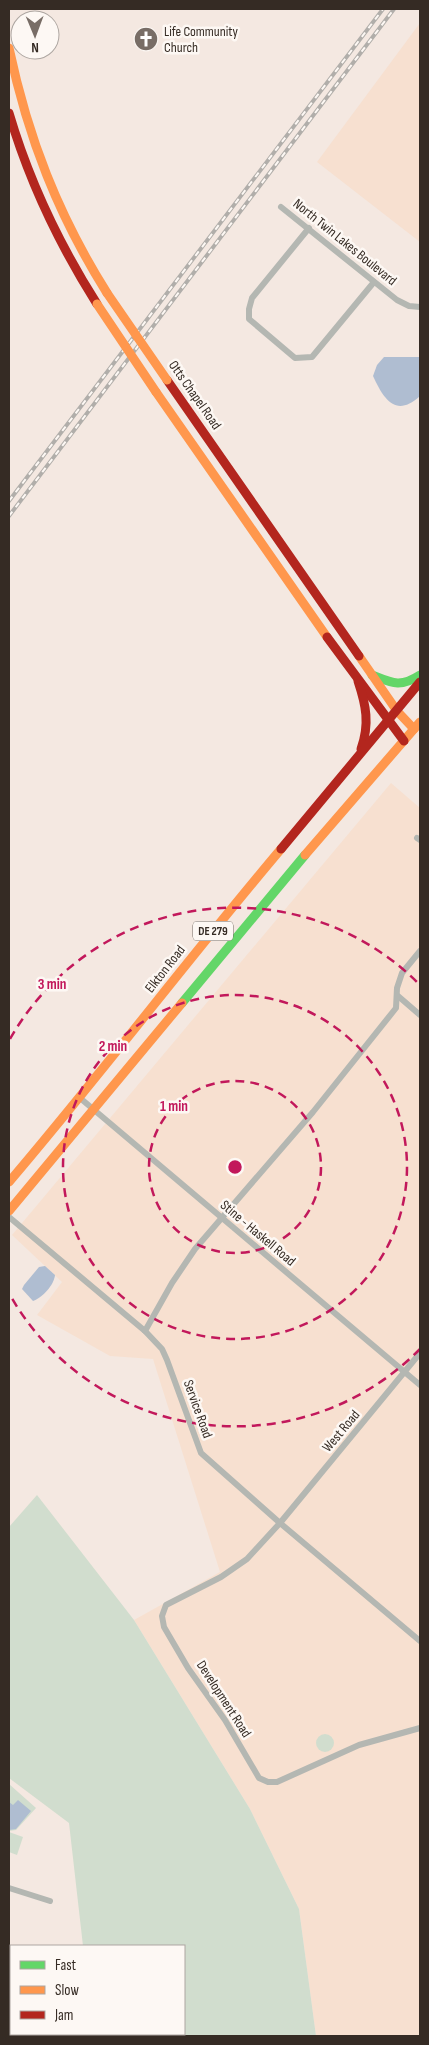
<svg xmlns="http://www.w3.org/2000/svg" width="429" height="2045" font-family="'Sofia Sans Condensed',sans-serif">
<style>
.built{fill:#f7e0d0}
.green{fill:#d1ddce}
.water{fill:#afbdd1}
.lines{fill:none;stroke-linecap:round;stroke-linejoin:round}
.street{stroke:#b4b7b2;stroke-width:6}
.fast{stroke:#63d668;stroke-width:9}
.slow{stroke:#ff974d;stroke-width:9}
.jam{stroke:#b3261e;stroke-width:9}
.rail-casing{stroke:#b1aeaa;stroke-width:4}
.rail{stroke:#fdf8f4;stroke-width:2;stroke-dasharray:5.5;stroke-linecap:butt}
.slow-bridge{stroke:#ff974d;stroke-width:9}
.ring{fill:none;stroke:#c2185b;stroke-width:2.5;stroke-dasharray:9 6}
.labels{text-anchor:middle;dominant-baseline:central;stroke-width:5;stroke-linejoin:round;paint-order:stroke}
.shield{fill:#fdf8f4;stroke:#716862;stroke-width:1}
.shield-label{font-size:12px;font-weight:bold;fill:#352b24}
.poi-label{font-size:14px;fill:#352b24;stroke:#fdf8f4;text-anchor:start}
.street-label{font-size:14px;fill:#352b24;stroke:#fdf8f4}
.centre{fill:#c2185b;stroke:#fdf8f4;stroke-width:2.5}
.ring-label{font-size:15px;text-anchor:middle;font-weight:bold;fill:#c2185b;stroke:#fdf8f4;stroke-width:5;stroke-linejoin:round;paint-order:stroke}
</style>
<rect width="100%" height="100%" fill="#f4e8e1"/>
<g class="built">
<polygon points="420,23 420,242 317,162"/>
<polygon points="391,783 420,808 420,2036 316,2036 299,1909 250,1809 134,1620 220,1572 153,1359 110,1356 37,1315 62,1282 12,1235"/>
<polygon points="9,1977 11,1978 11,2034 91,2034 91,2036 9,2036"/>
</g>
<g class="green">
<polygon points="37,1495 134,1620 250,1809 299,1909 316,2036 94,2036 94,2034 184,2034 184,1946 83,1946 69,1823 9,1778 9,1527"/>
<circle cx="325" cy="1743" r="9"/>
<polygon points="9,1784 36,1808 16,1830 9,1831"/>
<polygon points="9,1832 23,1837 17,1855 9,1852"/>
</g>
<g class="water">
<path d="M384,357H420V396C396,418 384,400 373,376L377,365Z"/>
<path d="M45,1266L55,1275C54,1285 43,1297 33,1301L22,1289L24,1285L39,1267Z"/>
<polygon points="18,1800 31,1811 16,1829 9,1830 9,1802 13,1805"/>
</g>
<g class="lines">
<g class="street">
<polyline points="281,207 397,300 409,306 420,307"/>
<polyline points="309,228 252,298 249,309 249,319 295,358 312,357 374,282"/>
<polyline points="417,838 420,840"/>
<polyline points="398,996 420,1015"/>
<polyline points="80,1098 420,1385"/>
<polyline points="9,1217 145,1331 162,1349 167,1360 201,1453 280,1523 420,1641"/>
<polyline points="145,1331 172,1283 195,1249 313,1112 396,1008 397,988 402,973 420,951"/>
<polyline points="420,1353 280,1523 247,1559 221,1577 166,1605 162,1616 164,1627 188,1668 225,1720 259,1778 268,1782 277,1782 359,1745 420,1728"/>
<polyline points="9,1888 50,1901"/>
<polyline points="9,1952 11,1953"/>
<polyline points="9,1967 11,1968"/>
</g>
<g class="fast">
<path d="M372,675C392,683 400,688 420,675"/>
<polyline points="182,1003 305,855"/>
</g>
<g class="slow">
<path d="M9,48C28,138 58,215 107,293"/>
<polyline points="156,392 327,637"/>
<polyline points="359,656 397,711 414,729"/>
<polyline points="305,855 420,722"/>
<path d="M9,1182C102,1073 188,959 281,849"/>
<polyline points="9,1211 182,1003"/>
</g>
<g class="jam">
<path d="M9,113C29,181 59,244 97,304"/>
<polyline points="167,380 359,656"/>
<polyline points="327,637 404,741"/>
<path d="M358,681C366,705 370,724 361,749"/>
<polyline points="281,849 420,682"/>
</g>
<g class="rail-casing">
<g id="rail">
<polyline points="9,501 383,9"/>
<polyline points="9,516 394,9"/>
</g>
</g>
<use href="#rail" class="rail"/>
<g class="slow-bridge">
<polyline points="107,293 167,380"/>
<polyline points="97,304 156,392"/>
</g>
</g>
<g class="ring">
<circle cx="235" cy="1167" r="86"/>
<circle cx="235" cy="1167" r="172"/>
<path d="M420 1349A259 259 0 0 1 10 1295M10 1039A259 259 0 0 1 420 985"/>
</g>
<defs>
<g id="church-disc" transform="scale(1.25)"><circle r="9.5" fill="#786d66" stroke="#fdf8f4"/><path d="M-1.2-6h2.4v3.5h3.3v2.4h-3.3V6h-2.4V-.1h-3.3v-2.4h3.3Z" fill="#fff"/></g>
</defs>
<g fill-rule="evenodd">
<use href="#church-disc" x="146" y="39"/>
</g>
<g class="labels">
<rect class="shield" x="193" y="921.5" width="40" height="19" rx="4"/>
<g class="shield-label">
<text x="213" y="931">DE 279</text>
</g>
<g class="poi-label">
<text x="164" y="31">Life Community<tspan x="164" dy="16">Church</tspan></text>
</g>
<g class="street-label">
<text transform="translate(345 242) rotate(39)">North Twin Lakes Boulevard</text>
<text transform="translate(195 395) rotate(55)">Otts Chapel Road</text>
<text transform="translate(165 969) rotate(-52)">Elkton Road</text>
<text transform="translate(258 1233) rotate(40)">Stine - Haskell Road</text>
<text transform="translate(198 1409) rotate(70)">Service Road</text>
<text transform="translate(341 1431) rotate(-50)">West Road</text>
<text transform="translate(224 1699) rotate(57)">Development Road</text>
</g>
</g>
<circle cx="235" cy="1167" r="8" class="centre"/>
<g class="ring-label">
<text x="52" y="989">3 min</text>
<text x="113" y="1051">2 min</text>
<text x="174" y="1111">1 min</text>
</g>
<rect width="429" height="2045" fill="none" stroke="#352b24" stroke-width="20"/>
<rect x="10" y="1945" width="175" height="90" fill="#fdf8f4" stroke="#ada6a1"/>
<rect x="20" y="1961" width="25" height="8" fill="#63d668" stroke="#ada6a1"/>
<text x="55" y="1970" font-size="15" fill="#352b24">Fast</text>
<rect x="20" y="1986" width="25" height="8" fill="#ff974d" stroke="#ada6a1"/>
<text x="55" y="1995" font-size="15" fill="#352b24">Slow</text>
<rect x="20" y="2011" width="25" height="8" fill="#b3261e" stroke="#ada6a1"/>
<text x="55" y="2020" font-size="15" fill="#352b24">Jam</text>
<g transform="translate(35 35) rotate(179)"><circle r="24" fill="#fdf8f4" stroke="#ada6a1"/>
<path d="M0-4L9 19L0 12L-9 19Z" fill="#786d66"/>
<text y="-8" font-size="14" font-weight="bold" text-anchor="middle" fill="#352b24">N</text>
</g>
</svg>
